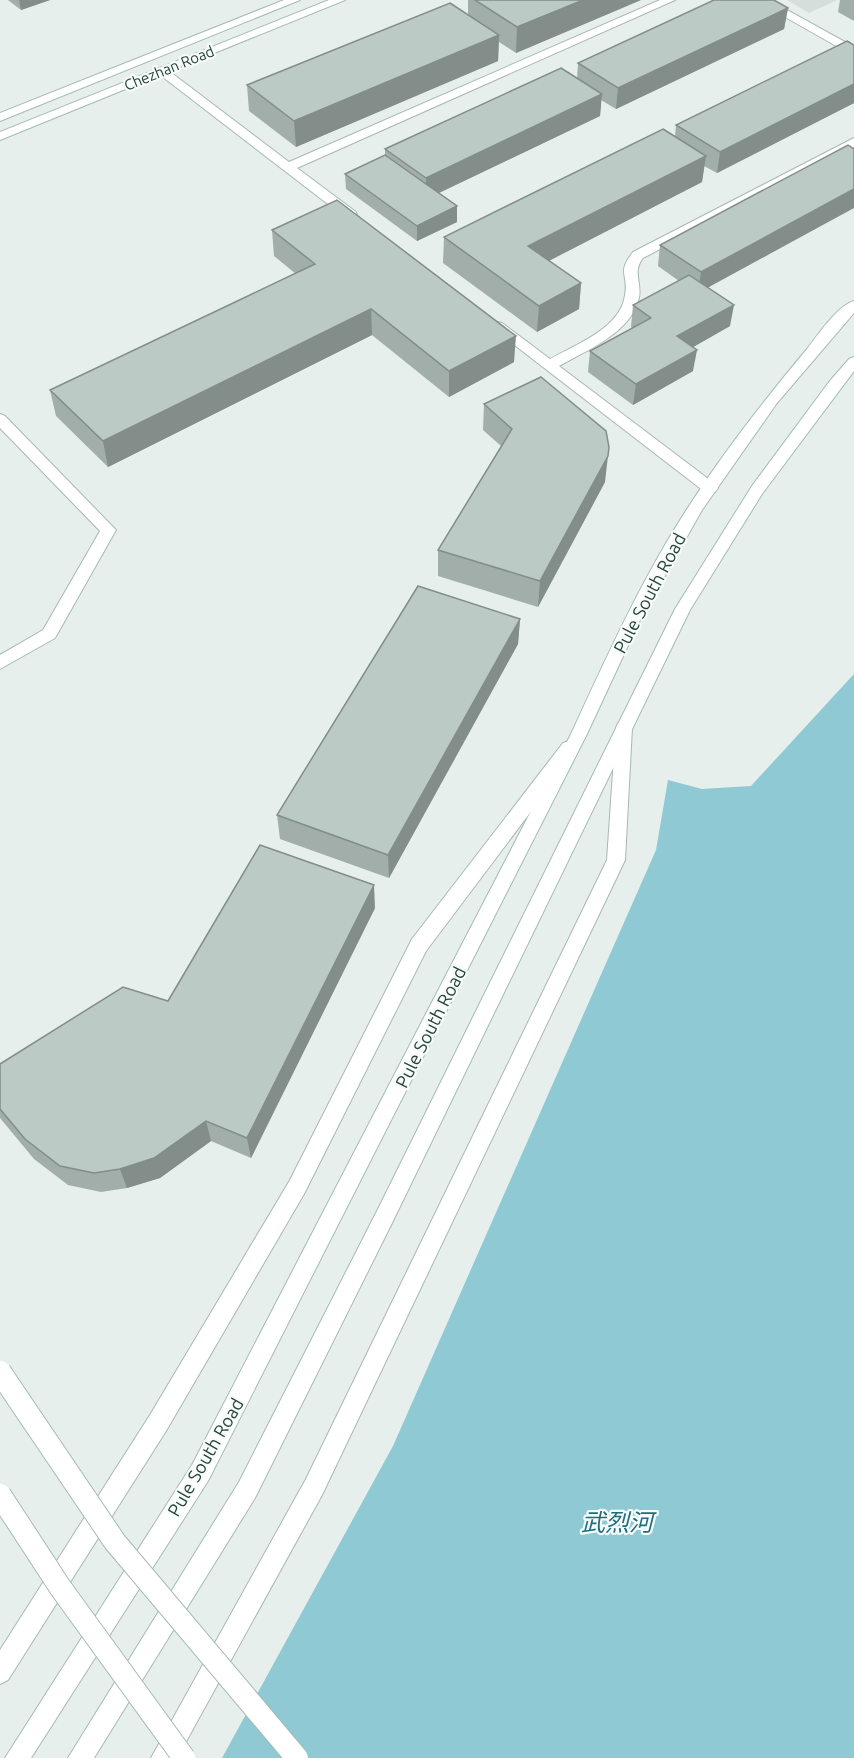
<svg xmlns="http://www.w3.org/2000/svg" width="854" height="1758" font-family="Ubuntu,'Noto Sans SC',sans-serif">
<style>
.built{fill:#d4dfda}
.water{fill:#8ec9d4}
.lines{fill:none;stroke-linecap:round;stroke-linejoin:round}
.street-casing{stroke:#a8b8b2;stroke-width:2}
.secondary-casing{stroke:#a4bbb3;stroke-width:2}
.street{fill:#fff;fill-rule:evenodd}
.secondary{fill:#fff;fill-rule:evenodd}
.secondary-bridge-casing{stroke:#a4bbb3;stroke-width:24;stroke-linecap:butt}
.secondary-bridge{stroke:#fff;stroke-width:22}
.wall{fill:#a1aea9}
.shaded-wall{fill:#838d89}
.building{fill:#bbcac4;stroke:#838d89;stroke-width:1.5}
.labels{text-anchor:middle;dominant-baseline:central;stroke-width:4.5;stroke-linejoin:round;paint-order:stroke}
.far-street-label{font-size:15px;fill:#24423a;stroke:#f7fbf9}
.street-label{font-size:18px;fill:#24423a;stroke:#f7fbf9}
.near-water-label{font-size:24px;font-style:italic;fill:#1c6f80;stroke:#f7fbf9}
</style>
<rect width="100%" height="100%" fill="#e6efeb"/>
<polygon class="built" points="787,0 837,0 809,13"/>
<polygon class="water" points="854,674 854,1758 222,1758 393,1446 656,850 668,780 702,789 751,786"/>
<g class="lines">
<g class="street-casing">
<g id="street">
<polygon points="660,0 675,0 297,168 356,212 357,215 356,218 346,218 155,71 157,68 165,68 289,162"/>
<polygon points="755,0 769,0 854,47 854,56"/>
<path d="M854,138V147L643,258C632,272 642,282 639,298C631,333 587,350 559,366L715,484L718,488L715,492H705L490,326L497,322L502,323L550,359C575,345 621,328 625,295C629,273 616,274 633,252Z"/>
<polygon points="0,414 5,416 116,530 55,638 0,669 0,655 43,630 100,531 0,428"/>
<polygon points="624,722 630,723 632,728 625,860 322,1495 177,1758 151,1758 306,1479 607,860 616,728 618,723"/>
<polygon points="569,741 575,743 578,748 575,753 426,951 304,1194 166,1431 8,1680 0,1684 0,1650 150,1415 290,1180 412,939 563,743"/>
</g>
</g>
<g class="secondary-casing">
<g id="secondary">
<polygon points="284,0 300,0 0,121 0,113"/>
<polygon points="329,0 345,0 0,140 0,132"/>
<path d="M854,301V313L777,403L702,510L639,622L587,734L208,1481L31,1758H5L192,1465L571,734C607,656 644,574 691,503C726,449 766,398 807,349C817,336 838,305 854,301Z"/>
<polygon points="854,357 854,371 762,494 690,610 392,1223 255,1498 94,1758 68,1758 239,1482 378,1209 675,609 752,486 829,382 849,359"/>
</g>
</g>
<use href="#street" class="street"/>
<use href="#secondary" class="secondary"/>
<g class="secondary-bridge-casing">
<g id="secondary-bridge">
<polyline points="0,1372 115,1542 297,1758"/>
<polyline points="0,1495 60,1587 184,1758"/>
</g>
</g>
<use href="#secondary-bridge" class="secondary-bridge"/>
</g>
<g class="wall">
<polygon points="8,0 50,0 21,10"/>
<polygon points="468,0 641,0 516,53 499,42 498,61 296,147 249,111 247,85 468,14"/>
<polygon points="840,0 854,0 854,21 838,12"/>
<polygon points="788,8 784,29 616,109 601,100 600,116 439,193 457,206 457,222 417,241 346,189 345,174 385,155 385,149 577,79 578,63"/>
<polygon points="854,45 854,103 717,173 704,166 702,182 549,261 581,283 579,309 537,332 443,263 444,237 675,136 676,125"/>
<polygon points="848,145 708,288 730,326 693,347 693,371 633,405 588,372 590,351 632,328 631,327 633,305 679,281 658,266 660,245"/>
<polygon points="272,230 514,362 449,397 372,335 108,467 56,416 50,390 296,274 274,256"/>
<polygon points="484,404 605,482 538,607 438,576 438,550 501,446 483,430"/>
<polygon points="520,619 518,644 389,878 280,839 277,815"/>
<polygon points="375,908 251,1158 211,1141 160,1178 127,1188 101,1192 68,1185 34,1159 0,1118 0,1064 168,1001"/>
</g>
<g class="shaded-wall">
<polygon points="19,0 50,0 21,10"/>
<polygon points="583,0 641,0 516,53 517,27"/>
<polygon points="788,8 784,29 616,109 618,88"/>
<polygon points="499,35 498,61 296,147 294,121"/>
<polygon points="854,84 854,103 717,173 720,152"/>
<polygon points="602,94 600,116 426,199 426,178"/>
<polygon points="706,156 702,182 527,272 528,246"/>
<polygon points="854,189 854,208 698,293 701,272"/>
<polygon points="457,206 457,222 417,241 417,226"/>
<polygon points="581,283 579,309 537,332 539,306"/>
<polygon points="734,305 730,326 674,358 677,336"/>
<polygon points="371,309 372,335 108,467 103,441"/>
<polygon points="516,336 514,362 449,397 449,371"/>
<polygon points="697,350 693,371 633,405 636,384"/>
<polygon points="609,447 605,482 538,607 540,581"/>
<polygon points="520,619 518,644 389,878 388,855"/>
<polygon points="374,885 375,908 251,1158 247,1138"/>
<polygon points="206,1121 211,1141 160,1178 127,1188 120,1169"/>
</g>
<g class="building">
<polygon points="475,0 583,0 517,27"/>
<polygon points="714,0 774,0 788,8 618,88 578,63"/>
<polygon points="450,3 499,35 294,121 247,85"/>
<polygon points="847,41 854,45 854,84 720,152 676,125"/>
<polygon points="561,68 602,94 426,178 385,149"/>
<polygon points="663,129 706,156 528,246 581,283 539,306 444,237"/>
<polygon points="848,145 854,149 854,189 701,272 660,245"/>
<polygon points="385,155 457,206 417,226 345,174"/>
<polygon points="337,200 516,336 449,371 371,309 103,441 50,390 315,264 272,230"/>
<polygon points="689,275 734,305 677,336 697,350 636,384 590,351 651,318 633,305"/>
<polygon points="541,377 606,431 609,447 608,456 540,581 438,550 512,429 484,404"/>
<polygon points="418,586 520,619 388,855 277,815"/>
<polygon points="260,845 374,885 247,1138 206,1121 154,1158 120,1169 94,1173 60,1166 25,1139 0,1109 0,1064 123,987 168,1001"/>
</g>
<g class="labels">
<g class="far-street-label">
<text transform="translate(169 68) rotate(-22)">Chezhan Road</text>
</g>
<g class="street-label">
<text transform="translate(649 593) rotate(-62)">Pule South Road</text>
<text transform="translate(430 1027) rotate(-63)">Pule South Road</text>
<text transform="translate(205 1457) rotate(-60)">Pule South Road</text>
</g>
<g class="near-water-label">
<text x="617" y="1522">武烈河</text>
</g>
</g>
</svg>
